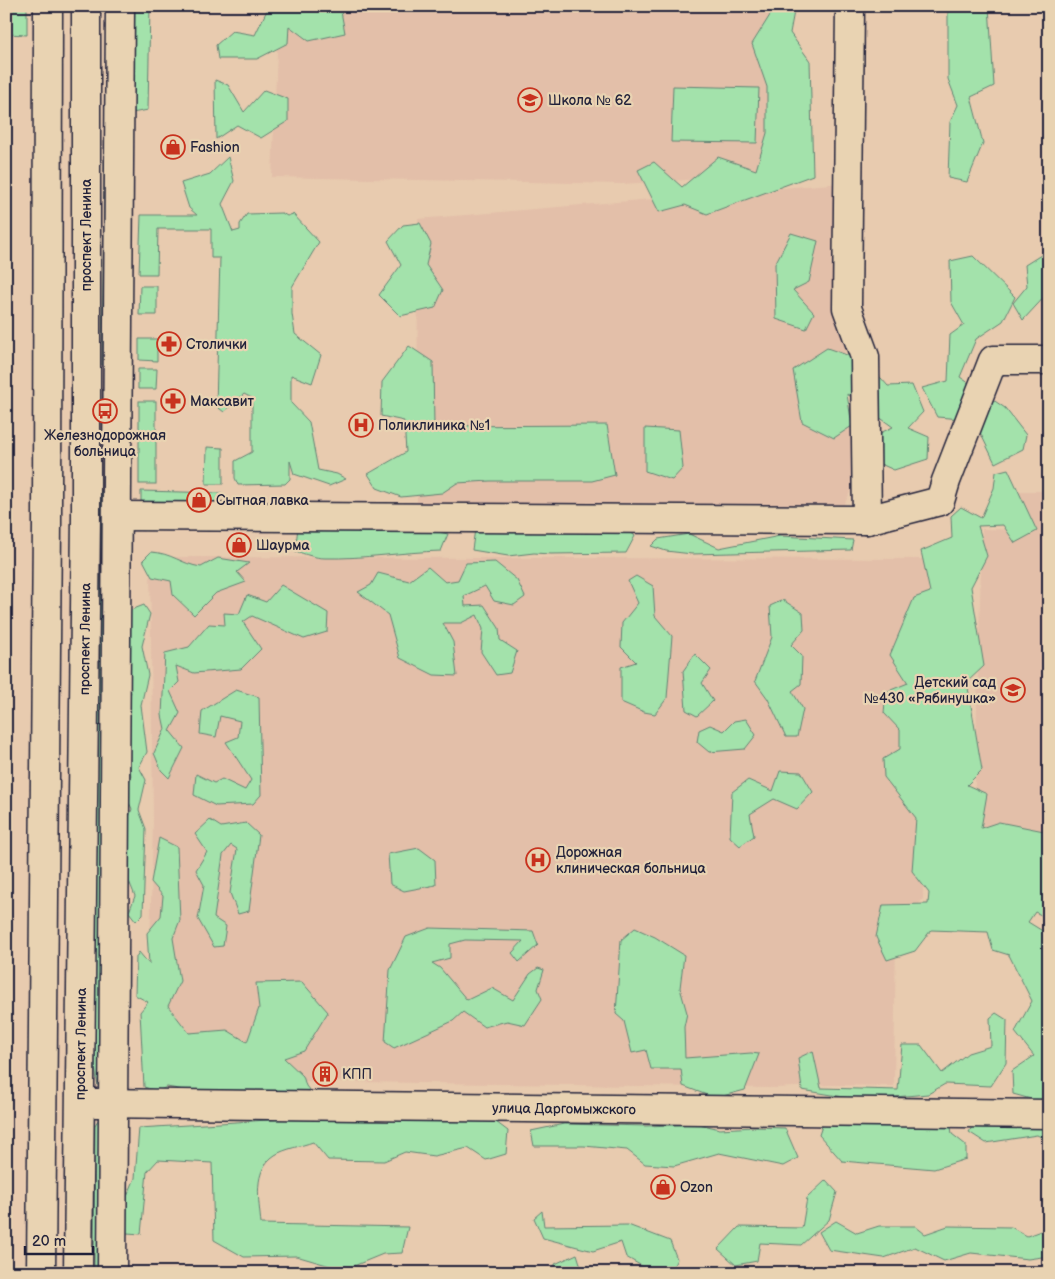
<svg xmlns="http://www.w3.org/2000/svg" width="1055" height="1279" font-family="'Balsamiq Sans',sans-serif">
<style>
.built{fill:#e3bfa9}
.green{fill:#a3e2ab;stroke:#628273}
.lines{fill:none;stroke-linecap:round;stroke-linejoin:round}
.minor-casing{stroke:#22223b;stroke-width:31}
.primary-casing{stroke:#22223b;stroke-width:31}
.minor{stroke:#e9d3b2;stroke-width:28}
.primary{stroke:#e9d3b2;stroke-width:28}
.labels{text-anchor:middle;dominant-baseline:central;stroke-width:4.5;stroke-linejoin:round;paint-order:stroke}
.poi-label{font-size:14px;fill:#22223b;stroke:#e9d3b2;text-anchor:start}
.street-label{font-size:14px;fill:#22223b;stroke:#e9d3b2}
</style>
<rect width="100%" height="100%" fill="#e8cbaf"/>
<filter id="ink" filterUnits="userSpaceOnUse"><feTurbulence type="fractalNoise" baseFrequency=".02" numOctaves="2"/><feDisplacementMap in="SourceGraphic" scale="10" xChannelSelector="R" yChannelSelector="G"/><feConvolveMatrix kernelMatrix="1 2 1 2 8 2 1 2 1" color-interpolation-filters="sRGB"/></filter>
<g filter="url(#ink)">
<g class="built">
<polygon points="277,6 785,6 783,174 622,184 272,177 278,26"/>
<polygon points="842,183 845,374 856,480 844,505 824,510 417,505 418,219"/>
<polygon points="1020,491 1049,491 1049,854 973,851 982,529 1020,530"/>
<polygon points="150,557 929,559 923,899 896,930 894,1086 830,1085 776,1088 147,1079 153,821"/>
</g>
<g class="green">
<polygon points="6,6 27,6 27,35 6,34"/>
<polygon points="106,6 150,6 148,110 132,113 112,365 102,365"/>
<polygon points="269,6 340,6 345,33 309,41 289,26 288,43 257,59 218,59 216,45 232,31 255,35"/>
<polygon points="771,6 795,6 790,33 810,61 813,175 707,214 685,205 659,212 638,170 654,162 682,187 718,157 756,170 767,133 767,87 752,44 772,12"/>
<polygon points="948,6 989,6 994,86 971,97 983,143 967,182 948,178 950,122 958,105 948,79"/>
<polygon points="215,80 228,85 244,112 264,90 288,99 288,121 261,138 237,125 216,139"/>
<polygon points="673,86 759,88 757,143 671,142"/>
<polygon points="228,157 234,181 222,204 233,232 240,230 240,224 247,214 282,213 287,216 293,214 319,242 292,287 292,314 295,334 321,355 312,383 291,375 291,403 309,422 318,470 337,474 346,479 329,486 294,474 290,461 290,479 285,484 238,485 235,478 235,461 252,452 252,398 244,394 224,412 216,406 220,258 211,258 211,229 158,229 157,274 139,274 141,215 197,215 189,208 181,183 210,174"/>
<polygon points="420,223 431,244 426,265 443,290 435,308 400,316 379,295 401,265 388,241 403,225"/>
<polygon points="791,233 818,241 809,282 793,290 814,313 806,329 776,319 775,264"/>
<polygon points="1049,250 1049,292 1023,320 1013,303 1027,286 1025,265"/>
<polygon points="973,256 1015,297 1003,321 976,339 960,377 1005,408 1026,435 1023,449 995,463 974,420 937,417 922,388 948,381 950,335 964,325 951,302 950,261"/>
<polygon points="140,286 157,286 157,315 139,315"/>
<polygon points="139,339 157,339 157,361 139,360"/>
<polygon points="409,346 433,362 434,426 607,425 615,475 592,481 490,481 457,483 442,493 401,497 377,488 368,474 406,452 404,421 381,416 382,382"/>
<polygon points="827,348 867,362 888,386 912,385 923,412 908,428 929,437 928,459 894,470 865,457 867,439 893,427 847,394 852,426 834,438 802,422 793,370"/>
<polygon points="138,369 157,369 156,389 138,389"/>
<rect x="139" y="401" width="17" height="83"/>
<polygon points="645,428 679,430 683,468 672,480 645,471"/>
<polygon points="207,447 223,448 223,484 206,484"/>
<polygon points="1008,469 1037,531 1015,543 1003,525 978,526 987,556 971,587 984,666 967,682 982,770 967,785 987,794 981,828 999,822 1049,832 1049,919 1035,912 1028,922 1049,935 1049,1104 1013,1094 1012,1071 1034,1056 1015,1032 1032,1001 1009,955 993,950 988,932 931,930 915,951 887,960 876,937 883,905 928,904 929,893 912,871 916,818 884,777 883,759 900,749 900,730 884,713 886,692 908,683 890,655 914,598 930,592 921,551 952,538 951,516 961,507 981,518 994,488 996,472"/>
<polygon points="98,491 108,491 103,1086 98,1086 95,1068"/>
<polygon points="141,491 222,493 219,502 214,507 141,503"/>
<path d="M298,528L423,529L448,534L441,551C402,552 364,559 325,558C315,558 305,554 295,551Z"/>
<polygon points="475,529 628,530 635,536 626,553 551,554 534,553 508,556 472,550"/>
<polygon points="689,534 719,548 780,536 853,540 851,550 692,554 666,551 651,546 658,539"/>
<path d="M151,552C172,553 181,564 201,567L218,558L249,563L237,572L246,582L216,593L194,615L173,595L171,581L152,577L143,560Z"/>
<polygon points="495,562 517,580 525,597 514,605 494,601 485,586 464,596 465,606 484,605 499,628 500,640 517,651 510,673 496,675 481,652 483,629 477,615 461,623 443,623 453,642 457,676 434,675 400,658 388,615 358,592 371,585 378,573 409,581 428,567 445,582 458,580 466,563"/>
<polygon points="636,576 653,586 655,616 672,636 667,698 655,714 644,712 621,702 621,667 636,662 621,647 622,623 638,603 628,581"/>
<polygon points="281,585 328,613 327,632 304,639 252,616 243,622 261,649 241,669 194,673 176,666 179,682 170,691 180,713 170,731 184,748 169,778 161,770 154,753 165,729 162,715 165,653 189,647 209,624 225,625 224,613 239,614 247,595 266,602"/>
<polygon points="783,600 803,613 804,630 791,645 802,656 801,684 792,691 803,709 797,737 786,737 768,699 755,681 772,637 770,606"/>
<polygon points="144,605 150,614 142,646 148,675 141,705 147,752 139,767 146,780 139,810 146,829 143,914 136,921 129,912 135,896 125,871 121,839 132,809 124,791 131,778 126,710 131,692 119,681 118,615"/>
<polygon points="695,654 711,670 702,683 713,701 697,716 686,710 683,671"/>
<polygon points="236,690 259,697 261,795 253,804 216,806 194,795 196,774 214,783 222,779 245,790 251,780 226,742 238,737 240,721 220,716 216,737 200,734 202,711"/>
<polygon points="746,719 756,735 745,749 709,752 697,742 699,730 710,725 724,731 734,721"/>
<polygon points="780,771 801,772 813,792 797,809 774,799 750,814 754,836 740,846 730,837 732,792 748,780 773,791"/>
<polygon points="210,820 221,827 246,823 259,835 249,911 238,914 230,893 237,849 231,845 223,855 214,918 226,926 223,946 214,947 198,919 204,885 196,870 207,852 195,834"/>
<polygon points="159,838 177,847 180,920 173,938 180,981 168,1006 189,1033 227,1030 247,1042 259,1008 256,983 302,982 328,1012 304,1051 284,1058 303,1076 306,1086 310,1091 184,1090 167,1087 157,1091 144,1087 140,1012 148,1002 135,995 136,957 139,952 149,964 147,933 161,916 163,896 151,882"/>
<polygon points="419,848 435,860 436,885 404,891 390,884 388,854"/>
<polygon points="430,928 533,931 538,945 519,962 512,953 523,941 465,940 450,944 450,958 432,963 440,968 467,1000 492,988 513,1000 530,974 538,968 544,970 538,989 542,999 525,1025 507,1021 484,1027 463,1012 453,1021 394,1048 385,1042 390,970 406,937"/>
<polygon points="635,928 655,937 684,955 680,988 687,1013 684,1027 685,1058 751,1053 759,1054 745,1090 715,1098 683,1086 681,1069 651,1069 646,1050 632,1053 624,1021 616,1014 621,940"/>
<polygon points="996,1013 1007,1020 1006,1063 991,1086 945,1084 928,1094 862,1100 802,1090 798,1058 813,1051 821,1088 898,1090 902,1045 921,1045 942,1073 968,1053 991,1046 990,1018"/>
<path d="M484,1113L508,1131L506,1154L486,1160L468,1148L434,1156L405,1152L384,1161L328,1160L313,1142C302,1146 284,1149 275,1155C252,1170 259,1201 261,1224L408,1227L402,1253L383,1254L344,1270L296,1256L244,1257L214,1240L212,1163L158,1160L147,1172L141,1234L127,1233L115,1225L135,1178L139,1128L317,1117Z"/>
<polygon points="950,1119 952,1134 966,1145 966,1159 934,1169 842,1161 819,1135 824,1120"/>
<polygon points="98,1120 103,1120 103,1273 94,1273 95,1125"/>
<polygon points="1049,1121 1049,1141 1037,1135 986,1143 969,1132 975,1122"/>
<polygon points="564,1124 646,1126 699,1124 720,1129 754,1127 785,1128 798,1158 783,1166 719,1153 674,1166 645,1164 627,1150 584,1146 534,1146 531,1131"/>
<polygon points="826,1180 837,1192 829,1220 801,1245 760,1243 757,1261 736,1265 718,1249 739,1227 802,1228 807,1198"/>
<polygon points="542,1211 544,1226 628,1225 670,1241 677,1259 670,1273 654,1273 626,1257 621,1242 593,1251 543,1238 534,1218"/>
<polygon points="836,1221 857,1233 879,1226 915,1226 925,1234 948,1226 1011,1227 1027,1236 1049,1228 1049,1256 1028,1259 971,1253 944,1261 915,1247 884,1258 829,1250 819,1232"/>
<polygon points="577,1254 583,1273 555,1273 555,1264"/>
</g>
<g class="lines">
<g class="minor-casing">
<g id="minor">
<polyline points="850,6 847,308 865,357 867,520"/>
<polyline points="117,516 867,520 940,501 946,481 993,360 1049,360"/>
<path id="s1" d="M96,1103L1049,1114"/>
<polyline points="112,1273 120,6"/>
</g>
</g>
<g class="primary-casing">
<g id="primary">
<polyline points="41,1273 47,522 48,6"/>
<path id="s2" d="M78,1273L86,516V6"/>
</g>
</g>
<use href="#minor" class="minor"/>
<use href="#primary" class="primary"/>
</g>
</g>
<defs>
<g id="school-ring" transform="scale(1.25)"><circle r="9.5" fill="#e9d3b2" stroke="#c8321e" stroke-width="1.5"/><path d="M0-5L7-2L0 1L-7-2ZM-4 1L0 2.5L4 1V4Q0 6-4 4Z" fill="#c8321e"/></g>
<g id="shop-ring" transform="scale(1.25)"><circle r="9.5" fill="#e9d3b2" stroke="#c8321e" stroke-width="1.5"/><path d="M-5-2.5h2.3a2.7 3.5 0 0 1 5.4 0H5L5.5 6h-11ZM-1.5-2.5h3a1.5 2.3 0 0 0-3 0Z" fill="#c8321e"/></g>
<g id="pharmacy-ring" transform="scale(1.25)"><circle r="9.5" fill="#e9d3b2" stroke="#c8321e" stroke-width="1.5"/><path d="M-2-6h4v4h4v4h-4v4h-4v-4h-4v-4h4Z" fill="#c8321e"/></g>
<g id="bus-ring" transform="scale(1.25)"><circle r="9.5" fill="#e9d3b2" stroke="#c8321e" stroke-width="1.5"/><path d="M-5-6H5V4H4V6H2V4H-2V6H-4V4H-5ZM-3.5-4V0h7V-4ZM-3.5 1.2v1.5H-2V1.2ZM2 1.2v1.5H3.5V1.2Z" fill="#c8321e"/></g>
<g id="hospital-ring" transform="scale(1.25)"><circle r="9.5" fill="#e9d3b2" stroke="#c8321e" stroke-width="1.5"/><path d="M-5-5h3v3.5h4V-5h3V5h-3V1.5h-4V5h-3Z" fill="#c8321e"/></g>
<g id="building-ring" transform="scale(1.25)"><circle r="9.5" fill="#e9d3b2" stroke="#c8321e" stroke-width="1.5"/><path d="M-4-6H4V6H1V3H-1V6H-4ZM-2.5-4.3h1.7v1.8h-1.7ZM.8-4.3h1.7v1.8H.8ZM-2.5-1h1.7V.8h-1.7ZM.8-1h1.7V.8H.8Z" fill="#c8321e"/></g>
</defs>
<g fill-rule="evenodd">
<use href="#school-ring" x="530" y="100"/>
<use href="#shop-ring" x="173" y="147"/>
<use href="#pharmacy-ring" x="169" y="344"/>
<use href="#pharmacy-ring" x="173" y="401"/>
<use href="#bus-ring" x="105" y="411"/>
<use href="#hospital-ring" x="361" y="425"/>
<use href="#shop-ring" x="199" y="500"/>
<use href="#shop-ring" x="239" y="545"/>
<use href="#school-ring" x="1013" y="690"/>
<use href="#hospital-ring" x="538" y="860"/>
<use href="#building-ring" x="325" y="1074"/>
<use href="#shop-ring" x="663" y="1187"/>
</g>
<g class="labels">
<g class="poi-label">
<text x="548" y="100">Школа № 62</text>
<text x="190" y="147">Fashion</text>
<text x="186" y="344">Столички</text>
<text x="190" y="401">Максавит</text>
<text x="378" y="425">Поликлиника №1</text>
<text x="105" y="435" text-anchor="middle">Железнодорожная<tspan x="105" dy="16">больница</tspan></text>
<text x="216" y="500">Сытная лавка</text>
<text x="256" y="545">Шаурма</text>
<text x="996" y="682" text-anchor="end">Детский сад<tspan x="996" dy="16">№430 «Рябинушка»</tspan></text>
<text x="556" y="852">Дорожная<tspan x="556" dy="16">клиническая больница</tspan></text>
<text x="342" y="1074">КПП</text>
<text x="680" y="1187">Ozon</text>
</g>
<g class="street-label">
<text transform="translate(86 235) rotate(-90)">проспект Ленина</text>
<text stroke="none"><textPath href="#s2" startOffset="634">проспект Ленина</textPath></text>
<text stroke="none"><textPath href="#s2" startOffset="229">проспект Ленина</textPath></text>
<text stroke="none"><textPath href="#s1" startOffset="468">улица Даргомыжского</textPath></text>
</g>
</g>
<rect width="1055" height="1279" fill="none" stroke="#e9d3b2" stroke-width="25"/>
<rect x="12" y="12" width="1030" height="1254" fill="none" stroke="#22223b" stroke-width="2" filter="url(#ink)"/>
<path d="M25 1246v8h68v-8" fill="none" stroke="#22223b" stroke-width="2.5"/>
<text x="32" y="1246" font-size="15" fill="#22223b" stroke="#e9d3b2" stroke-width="4" paint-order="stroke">20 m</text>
</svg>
